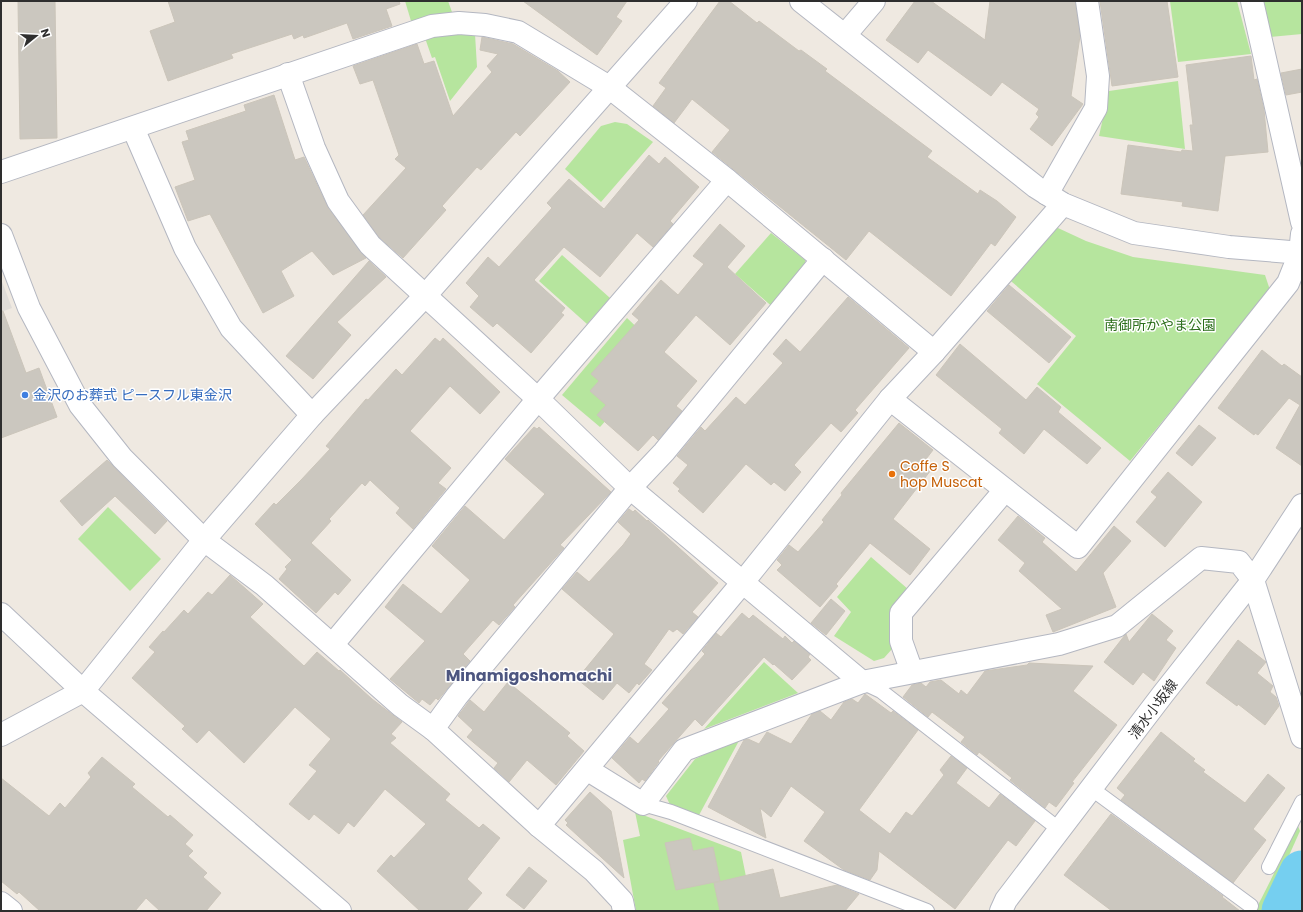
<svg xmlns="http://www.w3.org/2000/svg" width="1303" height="912" font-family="Poppins,'Noto Sans JP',sans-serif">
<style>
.green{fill:#b6e59e}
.plaza{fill:#dfdcd8}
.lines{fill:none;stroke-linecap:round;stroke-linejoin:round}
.river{stroke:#75cff0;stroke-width:45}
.building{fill:#cbc7bf;stroke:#cbc5ba}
.service-casing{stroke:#b4b7c1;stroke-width:16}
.minor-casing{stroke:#b4b7c1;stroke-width:24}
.tertiary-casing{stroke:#b4b7c1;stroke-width:24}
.secondary-casing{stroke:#b4b7c1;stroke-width:24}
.service{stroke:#fff;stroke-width:14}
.minor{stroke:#fff;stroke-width:22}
.tertiary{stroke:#fff;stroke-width:22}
.secondary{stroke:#fff;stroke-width:22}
.shop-dot{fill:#3f7fe0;stroke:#fff;stroke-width:1.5}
.food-dot{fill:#e8710a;stroke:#fff;stroke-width:1.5}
.labels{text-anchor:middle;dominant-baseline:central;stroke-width:3;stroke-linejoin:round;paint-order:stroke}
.park-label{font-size:14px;fill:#2c6e1b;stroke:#fff}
.shop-label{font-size:14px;fill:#366cbe;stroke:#fff;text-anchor:start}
.food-label{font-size:14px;fill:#c56008;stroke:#fff;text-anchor:start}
.street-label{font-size:14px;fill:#2e2e2e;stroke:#fff}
.quarter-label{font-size:16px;font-weight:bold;fill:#4d5680;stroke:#fff}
</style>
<rect width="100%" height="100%" fill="#efe9e1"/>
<g class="green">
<polygon points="405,1 448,1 452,12 411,21"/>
<polygon points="1170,1 1237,1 1251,54 1178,62"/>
<polygon points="1262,1 1302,1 1302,34 1270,37"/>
<polygon points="446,33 475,34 477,67 450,101 435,57 432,58 425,38"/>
<polygon points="1178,81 1185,149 1099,136 1109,91"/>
<polygon points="615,122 627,124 653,142 601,202 565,169 601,126"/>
<polygon points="1058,228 1086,241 1133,257 1265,275 1270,290 1130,461 1037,384 1076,336 1006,277 1044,230"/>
<polygon points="771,233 805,260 806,273 776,310 735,274"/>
<polygon points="562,255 610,298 587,324 539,281"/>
<polygon points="627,318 665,354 600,427 562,395"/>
<polygon points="108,507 161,559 130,591 78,539"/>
<polygon points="871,557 909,590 890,618 892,649 884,658 874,661 834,636 851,612 837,597"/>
<polygon points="764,662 798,693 704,729"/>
<polygon points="741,737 698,817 671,807 666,796 695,759"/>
<polygon points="635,812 741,852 753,911 636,911 623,840 640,836"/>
<polygon points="1298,826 1300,831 1264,911 1255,911"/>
</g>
<polygon class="plaza" points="1,279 12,308 1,312"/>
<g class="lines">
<polyline class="river" points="1284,911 1302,873"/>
</g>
<g class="building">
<polygon points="18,1 55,1 57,138 20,139"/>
<polygon points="168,1 399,1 400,4 386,9 392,26 353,39 347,23 304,38 303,35 294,39 292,34 231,54 233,58 168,81 150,31 175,22"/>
<polygon points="523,1 627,1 616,17 622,21 597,55"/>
<polygon points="720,1 729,1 757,23 759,21 799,51 801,50 827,69 825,71 932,151 927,157 978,194 980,190 997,201 1016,217 995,246 991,243 951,296 869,231 846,260 712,152 730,130 692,99 674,123 653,106 666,88 659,83"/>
<polygon points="915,1 931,1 985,40 990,1 1075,1 1080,36 1071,96 1083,104 1052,146 1030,129 1039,117 1036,114 1039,109 1002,82 991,96 928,50 918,63 886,40"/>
<polygon points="1100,1 1167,1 1178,77 1112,86"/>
<polygon points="482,37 513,44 558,71 570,82 520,136 516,132 481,170 477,167 442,206 446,210 403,258 379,237 363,215 406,168 395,159 399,155 373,80 360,84 353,66 417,44 424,64 434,61 453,116 492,72 487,66 498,54 480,50"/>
<polygon points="1251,56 1254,80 1257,79 1264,110 1268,152 1225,156 1218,211 1182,206 1183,202 1121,194 1128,145 1181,152 1182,150 1193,151 1190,125 1193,125 1186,65"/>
<polygon points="1302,69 1302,92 1286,95 1281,73"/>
<polygon points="274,95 295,160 304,157 328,208 366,258 333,275 312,251 281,271 294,296 263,313 210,214 188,221 175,187 195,180 182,142 189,140 186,131 246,111 244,105"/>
<polygon points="649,155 659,164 665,157 699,187 670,221 673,224 653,247 637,233 600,277 564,247 534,280 565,308 561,313 564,315 531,353 497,323 493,327 470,307 479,296 466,283 488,257 499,267 552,208 547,203 569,179 604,209"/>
<polygon points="720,224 745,246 727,267 766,303 730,345 696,315 664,352 697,381 676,406 682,411 658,440 653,435 638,451 597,415 606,405 590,391 599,381 591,374 639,320 632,314 661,280 678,295 704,264 693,256"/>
<polygon points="369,261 386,277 337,322 351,335 313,379 286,356"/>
<polygon points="1009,285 1071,337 1049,363 987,311"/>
<polygon points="848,297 909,348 855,410 858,413 841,432 831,423 794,465 801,472 785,491 774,482 771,485 746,464 703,513 678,491 680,489 673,483 688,465 677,456 701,427 705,431 736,397 745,405 783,363 773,354 786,339 800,352"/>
<polygon points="1,311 3,311 26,373 39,368 57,417 1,438"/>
<polygon points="435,338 440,342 443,338 500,392 480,414 450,386 410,431 451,468 438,483 446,489 413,529 396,513 400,508 370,480 365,486 362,483 329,519 331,521 311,543 351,580 338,595 335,592 316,613 279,579 287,569 285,567 292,560 255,524 274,503 276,505 301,480 330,449 326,446 366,399 368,400 396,369 402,375"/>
<polygon points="960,344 1026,400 1037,387 1061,407 1058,412 1101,448 1087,464 1044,429 1024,454 999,433 1002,429 936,375"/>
<polygon points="1262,350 1282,366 1284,364 1302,377 1302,466 1276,448 1300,405 1289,398 1258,435 1255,433 1254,435 1218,408"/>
<polygon points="899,423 933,450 923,463 931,470 893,519 930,549 910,575 870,543 836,584 838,586 820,607 777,570 782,565 777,560 789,545 798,552 824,522 822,520 842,495 841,493"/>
<polygon points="1199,425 1216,438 1192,466 1176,453"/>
<polygon points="534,427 537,429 539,427 611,492 560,545 564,548 513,605 515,607 499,625 493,620 463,654 470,661 438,700 436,698 430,705 422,699 419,703 390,679 425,641 385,607 403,584 441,614 470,580 432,546 465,506 504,540 545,494 505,459"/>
<polygon points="107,460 167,521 155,534 115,496 82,526 60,501"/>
<polygon points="1168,472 1202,502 1165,547 1136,522 1157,497 1151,492"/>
<polygon points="629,509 633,512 635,510 647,521 648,520 718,583 692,612 698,617 683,634 677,629 673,632 669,629 644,664 652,670 639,685 637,683 629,693 617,683 603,700 577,679 614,634 562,589 577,572 589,582 623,545 631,534 618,522"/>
<polygon points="1018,516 1045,538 1042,542 1076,572 1114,526 1131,541 1103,573 1116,607 1053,632 1046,615 1062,609 1019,571 1025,563 998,540"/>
<polygon points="230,575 263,604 250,617 304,666 317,652 339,671 340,670 372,699 402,722 391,734 396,738 390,743 450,794 445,800 479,828 483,824 500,838 467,879 482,893 466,911 420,911 377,871 391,855 394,858 426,824 385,789 354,827 348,822 339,834 314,814 309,820 289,804 317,771 309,765 331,739 295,707 244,763 209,730 197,743 182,729 185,726 132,678 155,652 149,647 163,631 164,632 184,610 188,614 208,592 212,595"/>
<polygon points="831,599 845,611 826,635 811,623"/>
<polygon points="742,613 749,619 753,615 783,639 785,636 792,643 794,641 810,654 808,657 811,660 792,680 774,664 773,665 764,657 702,726 695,719 658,761 659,762 645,781 642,779 639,783 612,758 630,737 638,744 669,709 662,703 705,654 702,651 716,633 721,637"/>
<polygon points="1152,614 1173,631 1166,640 1176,648 1154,681 1143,672 1133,685 1104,662 1125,635 1126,634 1129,642"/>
<polygon points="1238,640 1266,662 1257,673 1273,686 1270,692 1276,697 1279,706 1265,725 1238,704 1237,706 1206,683"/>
<polygon points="1029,663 1093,666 1073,691 1117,725 1072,782 1074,783 1056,807 1049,802 1045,808 1010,780 1012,778 979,752 977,755 961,742 965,737 932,712 928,717 903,697 912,685 921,683 926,687 930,682 941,680 959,694 961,690 967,695 985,671 1027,665"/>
<polygon points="508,682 570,733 567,736 584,751 556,785 527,760 509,782 494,768 498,763 467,737 473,730 458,716 470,700 484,712"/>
<polygon points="865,694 891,713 893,711 918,730 859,810 890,834 906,812 912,816 944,775 940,770 951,756 967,768 956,783 989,808 1000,794 1035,821 1016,846 1008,840 955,909 879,851 877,870 870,880 844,870 804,841 825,812 791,786 771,817 760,808 766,838 708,807 744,740 748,739 759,744 767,732 791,744 812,714 820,711 831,720 844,702 852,699 858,703"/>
<polygon points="1161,732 1195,759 1193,761 1205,770 1203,772 1245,803 1268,774 1285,788 1253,829 1266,840 1233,883 1121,800 1125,795 1117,788"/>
<polygon points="102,757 135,784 132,787 168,817 170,815 193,835 185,844 193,851 188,856 207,873 203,877 221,893 206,911 160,911 146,898 135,911 40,911 19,892 17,894 1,881 1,778 49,816 60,803 65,808 91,777 88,773"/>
<polygon points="590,792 611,811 624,878 566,825 568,823 565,820"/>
<polygon points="1111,814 1223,896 1222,897 1240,911 1112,911 1064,875"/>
<polygon points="690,838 693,851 713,847 720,881 676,890 665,843"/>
<polygon points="529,867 547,881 524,909 506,895"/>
<polygon points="773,869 780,898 837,885 859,894 845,911 720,911 714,883"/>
</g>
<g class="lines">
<g class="service-casing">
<g id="service">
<polyline points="862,682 881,691 1060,830"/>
<polyline points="1092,789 1251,906"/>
<polyline points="643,804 671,812 927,911"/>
<polyline points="1269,867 1302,802"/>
</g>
</g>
<g class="minor-casing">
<g id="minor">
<polyline points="801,1 1036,187 1063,204 1134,233 1229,247 1302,253"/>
<polyline points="1252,1 1302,222"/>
<polyline points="845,35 874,1"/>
<polyline points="288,74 314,148 338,201 370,245 538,399 630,488 862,682"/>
<polyline points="133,128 185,248 231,328 312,415"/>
<polyline points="1,172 432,26 459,23 485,25 518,32 609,87 727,180 934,352"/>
<polyline points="1047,194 1096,108 1098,76 1087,1"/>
<polyline points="1,235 29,308 80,405 122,458 204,540 264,585 400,705 433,729 539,826 594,871 622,901 624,911"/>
<polyline points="890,399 1078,547 1288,283 1300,253 1302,234"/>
<polyline points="333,644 538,399 727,180"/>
<polyline points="912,672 901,641 901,613 1005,490"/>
<polyline points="433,729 457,696 630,488 664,452 823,259"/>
<polyline points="1,735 83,691 204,540 312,415 424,297 686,1"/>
<polyline points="588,770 643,804 684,750 862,682 1059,644 1117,626 1201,558 1239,562 1253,580 1302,737"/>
<polyline points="539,826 743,582 890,399 934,352 1063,204"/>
<polyline points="1,903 11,911"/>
</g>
</g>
<g class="tertiary-casing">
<polyline id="tertiary" points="1,614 83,691 340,911"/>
</g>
<g class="secondary-casing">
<polyline id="secondary" points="1001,911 1006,900 1163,694 1253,580 1302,505"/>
</g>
<use href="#service" class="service"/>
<use href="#minor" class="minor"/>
<use href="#tertiary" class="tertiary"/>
<use href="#secondary" class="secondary"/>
</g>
<circle class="shop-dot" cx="25" cy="395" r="4"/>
<circle class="food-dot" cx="892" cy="474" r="4"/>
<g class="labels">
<g class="park-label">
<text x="1160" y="325">南御所かやま公園</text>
</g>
<g class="shop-label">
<text x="33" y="395">金沢のお葬式 ピースフル東金沢</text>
</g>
<g class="food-label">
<text x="900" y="466">Coffe S<tspan x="900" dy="16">hop Muscat</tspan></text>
</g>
<g class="street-label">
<text transform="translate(1153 709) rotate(-53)">清水小坂線</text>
</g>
<g class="quarter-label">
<text x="529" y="675">Minamigoshomachi</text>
</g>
</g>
<rect width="1303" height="912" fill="none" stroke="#2e2e2e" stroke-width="4"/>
<g transform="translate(36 36) rotate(72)" stroke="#ffffff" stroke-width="3" paint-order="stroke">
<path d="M0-3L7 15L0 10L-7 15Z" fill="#2e2e2e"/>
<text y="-6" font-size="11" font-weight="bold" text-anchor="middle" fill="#2e2e2e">N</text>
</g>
</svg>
